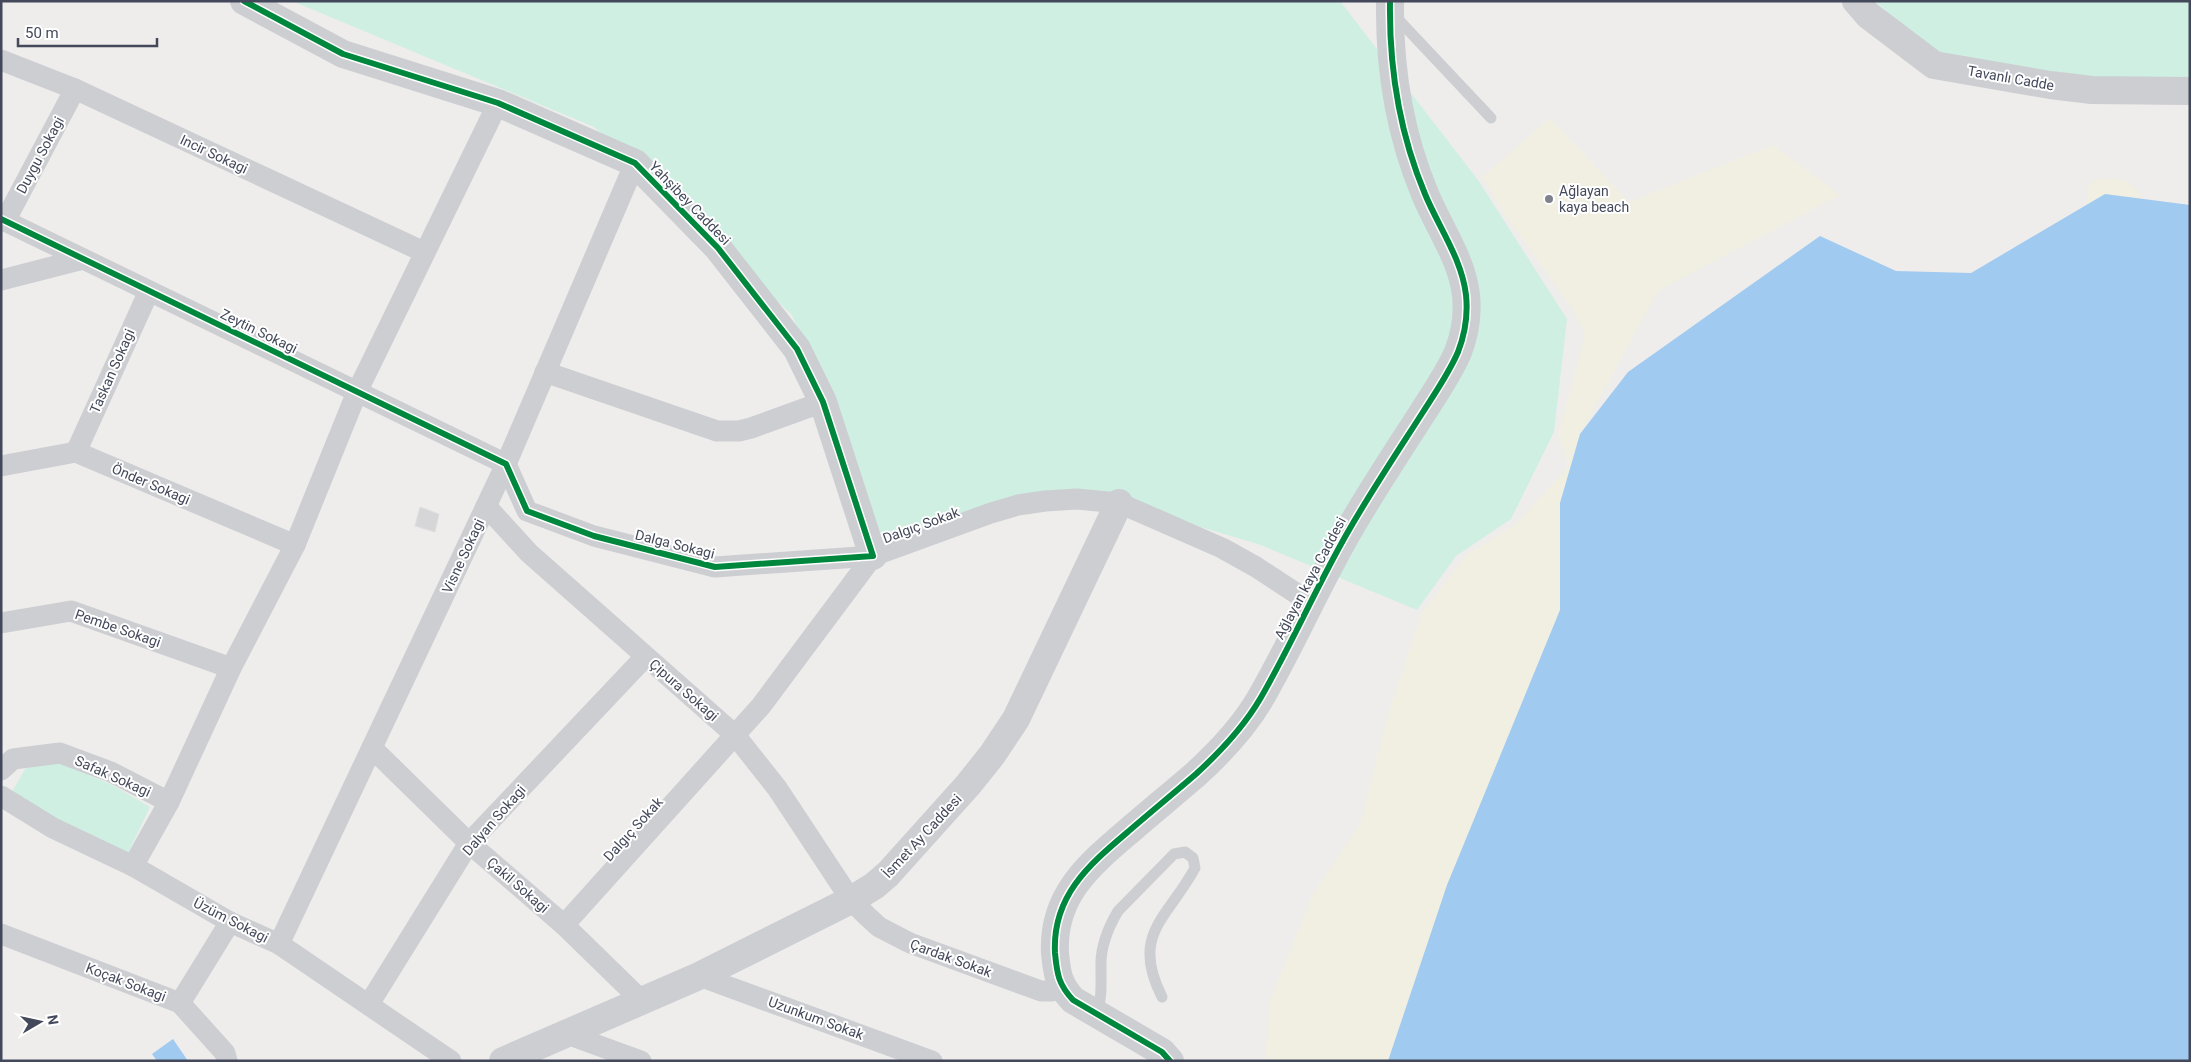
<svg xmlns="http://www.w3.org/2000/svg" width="2191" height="1062" font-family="Roboto,sans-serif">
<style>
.green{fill:#cfefe3}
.sand{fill:#f0efe2}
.water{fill:#a0caf0}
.building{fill:#d6d6d8;stroke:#dfdedf}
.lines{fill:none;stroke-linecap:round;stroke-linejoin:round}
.lane{stroke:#cdced2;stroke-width:11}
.street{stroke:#cdced2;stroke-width:21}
.secondary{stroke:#ccced2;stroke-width:28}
.cycleway-casing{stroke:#fff;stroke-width:9}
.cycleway{stroke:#00873e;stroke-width:6}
.poi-dot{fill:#7f828d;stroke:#fff;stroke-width:2}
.labels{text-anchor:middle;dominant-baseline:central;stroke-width:4;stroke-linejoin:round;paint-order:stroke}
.street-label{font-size:14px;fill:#43495a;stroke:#fff}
.poi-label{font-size:14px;fill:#43495a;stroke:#fff;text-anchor:start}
</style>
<rect width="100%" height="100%" fill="#eeedec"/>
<g class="green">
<polygon points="292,1 1340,1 1478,180 1567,319 1554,432 1511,519 1456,556 1417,610 1258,544 1119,503 1077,499 888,551 792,315 594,127"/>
<polygon points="1875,1 2190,1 2190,83 2085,81 1933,52"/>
<polygon points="48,757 112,785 150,807 127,855 10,795 27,766"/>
</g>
<g class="sand">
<polygon points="1550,118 1629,202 1773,145 1840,195 1658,291 1580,434 1560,610 1447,885 1388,1061 1265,1061 1270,1000 1313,894 1360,824 1387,717 1421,614 1466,555 1516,524 1569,466 1558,436 1585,335 1574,311 1507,218 1482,177"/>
<polygon points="2099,178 2124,180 2141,193 2143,214 2088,208 2087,192 2089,184"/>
</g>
<g class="water">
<polygon points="2105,194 2190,205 2190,1061 1388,1061 1447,885 1560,610 1560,503 1580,434 1628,372 1820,236 1896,271 1971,273"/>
<polygon points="173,1039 188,1061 157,1061 152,1054"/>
</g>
<polygon class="building" points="420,507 439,514 435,532 415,526"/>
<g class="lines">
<g class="lane">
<polyline points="1394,15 1491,118"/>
<path d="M1097,1014C1102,998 1101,984 1101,967C1100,946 1108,928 1118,911L1174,854L1185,852L1193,858L1195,868C1168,918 1130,934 1162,997"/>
</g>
<g class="street">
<polyline points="1,60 75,89 424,252"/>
<polyline points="1,219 506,464 527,511 594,536 715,567 873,556"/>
<polyline points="5,221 75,89"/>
<polyline points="1,280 83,259"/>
<polyline points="545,372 717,431 739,431 751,428 823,402"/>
<polyline points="76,452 149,291"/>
<polyline points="1,466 76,452 295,545"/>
<polyline points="486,506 529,553 735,735 777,788 851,900 867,916 879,927 910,943 1041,991 1052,991 1062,988"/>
<polyline points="1,623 71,611 231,668"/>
<polyline points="372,748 469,843 564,925 642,1001"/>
<polyline points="1,770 13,759 60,753 111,772 169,802"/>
<polyline points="1,796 53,828 133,866 230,922 279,944 451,1061"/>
<polyline points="133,866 169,802 231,668 295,545 357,392 498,103"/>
<polyline points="564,925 761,706 873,556 991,513 1018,505 1045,501 1077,499 1119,503 1222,548 1256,567 1311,603"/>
<polyline points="1,934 180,1003 225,1053 227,1061"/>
<polyline points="279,944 506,464 635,163"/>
<polyline points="699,976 932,1061"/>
<polyline points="180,1003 230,922"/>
<polyline points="369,1004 469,843 645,657"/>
<polyline points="564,1033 641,1061"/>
</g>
<g class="secondary">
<polyline points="244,1 343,54 498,103 635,163 718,248 797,349 823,402 873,556"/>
<polyline points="1856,1 1868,15 1934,65 2050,85 2092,90 2190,91"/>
<polyline points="503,1061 699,976 851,900 874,886 888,874 968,785 992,755 1016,719 1119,503"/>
<path d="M1170,1061L1162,1052L1073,1000C1059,985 1057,975 1055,953C1052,895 1090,864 1130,830C1152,811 1174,793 1196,774C1220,752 1243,728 1260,699C1292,644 1317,585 1349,530C1372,490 1398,451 1423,412C1435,393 1449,373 1458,352C1465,334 1468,314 1466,295C1462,259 1438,226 1425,194C1399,132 1389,68 1390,1"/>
</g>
<g class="cycleway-casing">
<g id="cycleway">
<polyline points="1,219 506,464 527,511 594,536 715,567 873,556 823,402 797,349 718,248 635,163 498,103 343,54 244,1"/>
<path d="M1170,1061L1162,1052L1073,1000C1059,985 1057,975 1055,953C1052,895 1090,864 1130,830C1152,811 1174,793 1196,774C1220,752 1243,728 1260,699C1292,644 1317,585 1349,530C1372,490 1398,451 1423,412C1435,393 1449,373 1458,352C1465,334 1468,314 1466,295C1462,259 1438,226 1425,194C1399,132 1389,68 1390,1"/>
</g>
</g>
<use href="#cycleway" class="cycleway"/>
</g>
<circle class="poi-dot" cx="1549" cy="199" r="5"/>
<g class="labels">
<g class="street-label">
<text transform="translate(2011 78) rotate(10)">Tavanlı Cadde</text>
<text transform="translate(214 154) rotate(25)">Incir Sokagi</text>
<text transform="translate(40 155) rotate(-62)">Duygu Sokagi</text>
<text transform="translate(690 203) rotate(46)">Yahşibey Caddesi</text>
<text transform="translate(259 331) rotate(26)">Zeytin Sokagi</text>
<text transform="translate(112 371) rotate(-66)">Taskan Sokagi</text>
<text transform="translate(151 484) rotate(23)">Önder Sokagi</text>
<text transform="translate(921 525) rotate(-20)">Dalgıç Sokak</text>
<text transform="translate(675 544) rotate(14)">Dalga Sokagi</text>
<text transform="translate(463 556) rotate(-65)">Visne Sokagi</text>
<text transform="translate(1310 578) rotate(-62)">Ağlayan kaya Caddesi</text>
<text transform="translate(118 628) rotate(19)">Pembe Sokagi</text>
<text transform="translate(684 690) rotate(41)">Çipura Sokagi</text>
<text transform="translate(113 776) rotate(24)">Safak Sokagi</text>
<text transform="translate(494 820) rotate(-49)">Dalyan Sokagi</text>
<text transform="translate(633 829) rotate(-48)">Dalgıç Sokak</text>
<text transform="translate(922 836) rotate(-47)">İsmet Ay Caddesi</text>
<text transform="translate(518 885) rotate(41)">Çakil Sokagi</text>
<text transform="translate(231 920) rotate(27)">Üzüm Sokagi</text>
<text transform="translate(951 958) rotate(20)">Çardak Sokak</text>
<text transform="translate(126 982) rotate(21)">Koçak Sokagi</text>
<text transform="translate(816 1018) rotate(20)">Uzunkum Sokak</text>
</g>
<g class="poi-label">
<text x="1559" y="191">Ağlayan<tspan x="1559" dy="16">kaya beach</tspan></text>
</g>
</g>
<rect width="2191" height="1062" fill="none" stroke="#43495a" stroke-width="5"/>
<g transform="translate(40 1022) rotate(81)" stroke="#ffffff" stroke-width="4" paint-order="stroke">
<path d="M0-4L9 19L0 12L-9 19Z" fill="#43495a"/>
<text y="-8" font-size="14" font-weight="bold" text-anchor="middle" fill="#43495a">N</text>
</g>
<path d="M18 38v8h139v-8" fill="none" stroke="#43495a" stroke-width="2.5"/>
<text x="25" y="38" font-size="15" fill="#43495a" stroke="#ffffff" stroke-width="4" paint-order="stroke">50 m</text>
</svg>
